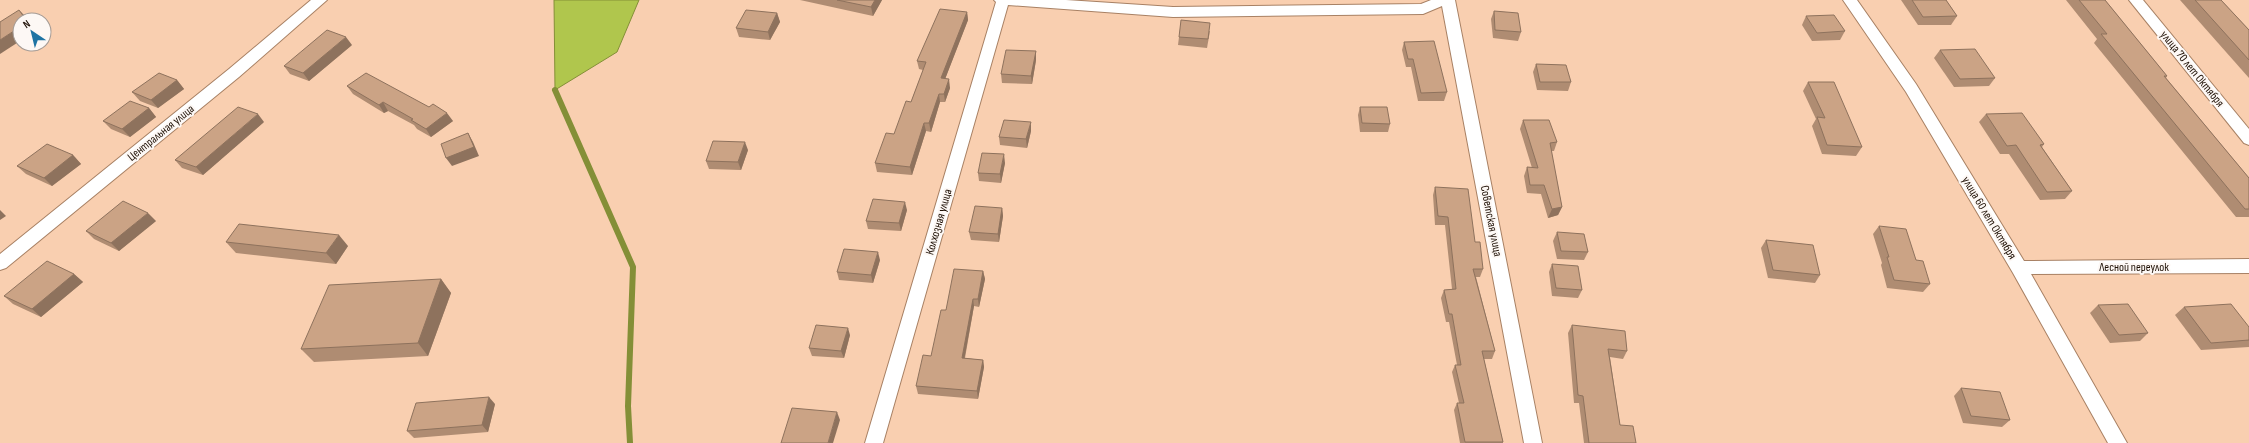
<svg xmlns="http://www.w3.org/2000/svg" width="2249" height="443" font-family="'Sofia Sans Condensed',sans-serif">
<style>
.water{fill:#b0c64d;stroke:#848f37}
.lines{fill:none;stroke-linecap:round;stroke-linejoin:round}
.stream{stroke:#848f37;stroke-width:6}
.minor-casing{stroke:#a88164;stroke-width:2}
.minor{fill:#fff;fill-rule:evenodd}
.wall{fill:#af8c72}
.shaded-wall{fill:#8e725d}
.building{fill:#cba385;stroke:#8e725d}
.labels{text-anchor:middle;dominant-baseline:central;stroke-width:4;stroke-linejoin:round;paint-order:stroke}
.street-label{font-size:12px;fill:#1e1005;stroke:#fdf8f5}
</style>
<rect width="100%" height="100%" fill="#f9cfb0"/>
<polygon class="water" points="554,0 639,0 617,52 555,90"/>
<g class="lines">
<polyline class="stream" points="555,90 633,267 628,406 630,443"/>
<g class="minor-casing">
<g id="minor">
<polygon points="311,0 327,0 239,77 6,268 0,270 0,254 229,69"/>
<polygon points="994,0 1066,0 1173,7 1421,4 1431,0 1455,0 1542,443 1524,443 1442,6 1423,14 1173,17 1008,5 883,443 865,443 996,2"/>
<polygon points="1843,0 1857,0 1916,84 2024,261 2249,259 2249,273 2031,274 2127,443 2108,443 2013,273 1906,92"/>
<polygon points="2129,0 2143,0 2249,129 2249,145 2244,143"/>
</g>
</g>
<use href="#minor" class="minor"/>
</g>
<g class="wall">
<polygon points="800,0 882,0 873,16"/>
<polygon points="1901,0 1946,0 1957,16 1951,25 1918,25"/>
<polygon points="2066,0 2105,0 2167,76 2166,78 2249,178 2249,217 2236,217 2094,43 2097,39"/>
<polygon points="2180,0 2221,0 2249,30 2249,78"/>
<polygon points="1494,11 1521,32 1518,41 1493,38 1491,19"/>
<polygon points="967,12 968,20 945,79 950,88 945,102 940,102 931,132 926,131 912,175 877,172 875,163 894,134 911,102 923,70 919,69 917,61"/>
<polygon points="777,13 780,22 770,40 739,37 736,28"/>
<polygon points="1806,16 1845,31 1840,40 1812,41 1802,25"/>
<polygon points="1210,31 1207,48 1178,45 1179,37"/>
<polygon points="1404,42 1447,92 1444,101 1418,101 1411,67 1406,67 1402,50"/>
<polygon points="352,45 309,81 290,74 284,66"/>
<polygon points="1940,50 1995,78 1989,86 1954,87 1934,58"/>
<polygon points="1036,51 1036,60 1032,84 1002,83 1001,74"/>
<polygon points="1536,64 1571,82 1568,91 1537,90 1533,72"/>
<polygon points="177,80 184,89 158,108 140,101 132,92"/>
<polygon points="1808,82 1862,147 1856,156 1822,154 1812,126 1816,119 1803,91"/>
<polygon points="347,86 453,121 431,137 417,129 414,125 388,111 384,113 353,94"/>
<polygon points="1360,107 1390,124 1388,132 1360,132 1358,115"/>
<polygon points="149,108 156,117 130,137 111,129 103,121"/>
<polygon points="1986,114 2044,144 2042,147 2072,191 2065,199 2040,200 2009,154 2000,154 1979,122"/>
<polygon points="1523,120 1557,142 1554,151 1551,151 1562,207 1558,215 1548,218 1541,194 1527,193 1524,176 1527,167 1532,168 1520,129"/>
<polygon points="264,122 203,175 182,168 175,160"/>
<polygon points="1031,131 1027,148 1000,145 999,137"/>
<polygon points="748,150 741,170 709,169 706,161"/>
<polygon points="73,155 81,164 52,186 26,174 17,166"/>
<polygon points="1005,163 1001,183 979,181 978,173"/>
<polygon points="1435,187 1475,242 1483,269 1480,277 1476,277 1495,351 1492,359 1484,359 1503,442 1503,443 1460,443 1454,410 1457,403 1459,403 1452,372 1455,365 1457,365 1449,322 1446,322 1441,298 1444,290 1452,289 1445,225 1435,225 1433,195"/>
<polygon points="1002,208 1003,216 999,242 971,240 969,232"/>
<polygon points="907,210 901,231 868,229 866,221"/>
<polygon points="156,221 119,251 94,239 86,231"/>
<polygon points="1879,226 1916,260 1930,284 1923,292 1887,288 1881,265 1882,263 1873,234"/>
<polygon points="1557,232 1588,252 1584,260 1557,259 1553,241"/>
<polygon points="1766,240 1820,275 1815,283 1768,278 1761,248"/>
<polygon points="226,242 348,246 336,264 236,253"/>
<polygon points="880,260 873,283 839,280 837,272"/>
<polygon points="1552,264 1582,290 1578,298 1552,296 1549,272"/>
<polygon points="983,271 985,279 979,307 974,306 965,358 983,360 984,367 978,399 918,394 916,386 931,356 946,310"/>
<polygon points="74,274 83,282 41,317 13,304 4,296"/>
<polygon points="441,279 451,293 428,356 314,362 301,349"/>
<polygon points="2098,305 2148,333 2140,341 2110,343 2090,313"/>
<polygon points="2184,307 2249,327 2249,347 2201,350 2175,315"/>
<polygon points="1572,325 1627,351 1623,359 1610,357 1620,425 1636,443 1584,443 1579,403 1574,403 1568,333"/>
<polygon points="850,335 844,358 812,356 809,348"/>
<polygon points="1961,388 2010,420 2002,427 1963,423 1954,396"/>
<polygon points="495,404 488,432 414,438 407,431"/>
</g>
<g class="shaded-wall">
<polygon points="875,0 882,0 873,16 871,7"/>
<polygon points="19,10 27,18 28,20 26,20"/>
<polygon points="967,12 968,20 942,87 941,78"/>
<polygon points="777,13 780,22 770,40 768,32"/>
<polygon points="20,27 20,41 0,54 0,40"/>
<polygon points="346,37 352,45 309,81 303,73"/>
<polygon points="1036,51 1036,60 1032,84 1031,76"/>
<polygon points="949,79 950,88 945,102 944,94"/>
<polygon points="177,80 184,89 158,108 151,100"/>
<polygon points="939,94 940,102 931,132 929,123"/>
<polygon points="383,102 388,111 384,113 379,105"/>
<polygon points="149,108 156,117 130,137 122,129"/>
<polygon points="447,113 453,121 431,137 426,129"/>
<polygon points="258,114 264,122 203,175 196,167"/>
<polygon points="1031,122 1031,131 1027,148 1026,139"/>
<polygon points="924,123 926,131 912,175 910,167"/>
<polygon points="468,133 473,142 479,156 452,166 446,158"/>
<polygon points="745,142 748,150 741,170 738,162"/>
<polygon points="1004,154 1005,163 1001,183 1000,174"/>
<polygon points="73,155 81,164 52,186 44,178"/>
<polygon points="905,202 907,210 901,231 899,223"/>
<polygon points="1562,207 1558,215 1548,218 1552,209"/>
<polygon points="1002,208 1003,216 999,242 998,234"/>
<polygon points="0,210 6,216 0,220"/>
<polygon points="148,213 156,221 119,251 111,243"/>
<polygon points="339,235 348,246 336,264 326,253"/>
<polygon points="878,252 880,260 873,283 871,275"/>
<polygon points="983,271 985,279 979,307 978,299"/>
<polygon points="74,274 83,282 41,317 32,309"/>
<polygon points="441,279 451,293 428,356 418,343"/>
<polygon points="973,299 974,306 963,366 962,358"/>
<polygon points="848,328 850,335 844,358 841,351"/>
<polygon points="983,360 984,367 978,399 977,391"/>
<polygon points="489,397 495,404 488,432 482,425"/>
<polygon points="837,412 840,420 833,443 828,443"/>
</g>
<g class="building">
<polygon points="837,0 875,0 871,7"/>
<polygon points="1912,0 1946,0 1957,16 1923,17"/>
<polygon points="2079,0 2105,0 2167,76 2164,76 2249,178 2249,209 2245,209 2101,34 2107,34"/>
<polygon points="2195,0 2221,0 2249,30 2249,60"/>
<polygon points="940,9 967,12 941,78 949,79 944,94 939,94 929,123 924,123 910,167 875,163 886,133 894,134 906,101 911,102 926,62 917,61"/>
<polygon points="19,10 26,20 20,20 20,27 0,40 0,22"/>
<polygon points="746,10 777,13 768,32 736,28"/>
<polygon points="1494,11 1518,13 1521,32 1495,30"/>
<polygon points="1834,15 1845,31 1817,33 1806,16"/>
<polygon points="1181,20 1210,23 1208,39 1179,37"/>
<polygon points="327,30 346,37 303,73 284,66"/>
<polygon points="1434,41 1447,92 1421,93 1413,59 1408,59 1404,42"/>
<polygon points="1975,49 1995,78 1960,79 1940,50"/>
<polygon points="1006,50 1036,51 1031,76 1001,74"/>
<polygon points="1536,64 1566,65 1571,82 1540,82"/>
<polygon points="159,73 177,80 151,100 132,92"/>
<polygon points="366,73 429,107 433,104 447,113 426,129 411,120 413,119 383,102 379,105 347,86"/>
<polygon points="1808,82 1834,82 1862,147 1827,145 1817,117 1825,118"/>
<polygon points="130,101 149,108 122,129 103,121"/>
<polygon points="238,107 258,114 196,167 175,160"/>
<polygon points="1360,107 1387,107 1390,124 1362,123"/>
<polygon points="2022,113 2044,144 2040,145 2072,191 2047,192 2016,145 2007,146 1986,114"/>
<polygon points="1004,120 1031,122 1026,139 999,137"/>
<polygon points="1523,120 1549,120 1557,142 1550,143 1562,207 1552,209 1544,185 1530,185 1527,167 1538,168"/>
<polygon points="468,133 474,147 446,158 441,144"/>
<polygon points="713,141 745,142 738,162 706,161"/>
<polygon points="47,144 73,155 44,178 17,166"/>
<polygon points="982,153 1004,154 1000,174 978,173"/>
<polygon points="1435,187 1468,189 1475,242 1480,242 1483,269 1473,269 1495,351 1482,351 1503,442 1465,442 1457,403 1464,403 1455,365 1461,365 1452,314 1449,314 1444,290 1456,289 1448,217 1438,216"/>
<polygon points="873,199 905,202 899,223 866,221"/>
<polygon points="123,201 148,213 111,243 86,231"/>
<polygon points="975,206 1002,208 998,234 969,232"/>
<polygon points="239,224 339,235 326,253 226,242"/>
<polygon points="1879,226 1906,229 1916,260 1923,261 1930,284 1894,280 1887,257 1889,257"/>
<polygon points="1557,232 1584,234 1588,252 1561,251"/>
<polygon points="1766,240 1813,245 1820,275 1773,270"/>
<polygon points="844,249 878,252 871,275 837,272"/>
<polygon points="47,261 74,274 32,309 4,296"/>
<polygon points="1552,264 1578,266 1582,290 1556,288"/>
<polygon points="954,269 983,271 978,299 973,299 962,358 983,360 977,391 916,386 923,355 931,356 941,310 946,310"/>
<polygon points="441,279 418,343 301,349 329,285"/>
<polygon points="2128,304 2148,333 2119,335 2098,305"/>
<polygon points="2231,304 2249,327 2249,340 2211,343 2184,307"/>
<polygon points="816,325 848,328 841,351 809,348"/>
<polygon points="1572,325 1625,331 1627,351 1608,349 1620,425 1633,426 1636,443 1589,443 1583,396 1578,395"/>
<polygon points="1961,388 2000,392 2010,420 1971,416"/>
<polygon points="489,397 482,425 407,431 416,403"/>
<polygon points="792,408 837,412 828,443 781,443"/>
</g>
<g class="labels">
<g class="street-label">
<text transform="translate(2192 69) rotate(51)">улица 70 лет Октября</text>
<text transform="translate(161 133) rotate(-39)">Центральная улица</text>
<text transform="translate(1989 218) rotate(59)">улица 60 лет Октября</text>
<text transform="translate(1491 221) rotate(79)">Советская улица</text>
<text transform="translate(939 222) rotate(-74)">Колхозная улица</text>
<text x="2134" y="267">Лесной переулок</text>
</g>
</g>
<g transform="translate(32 32) rotate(325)"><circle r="19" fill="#fdf8f5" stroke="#a49b95"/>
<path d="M0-3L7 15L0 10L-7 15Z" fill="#1e74a4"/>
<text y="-6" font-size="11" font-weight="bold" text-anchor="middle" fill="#1e1005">N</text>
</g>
</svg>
